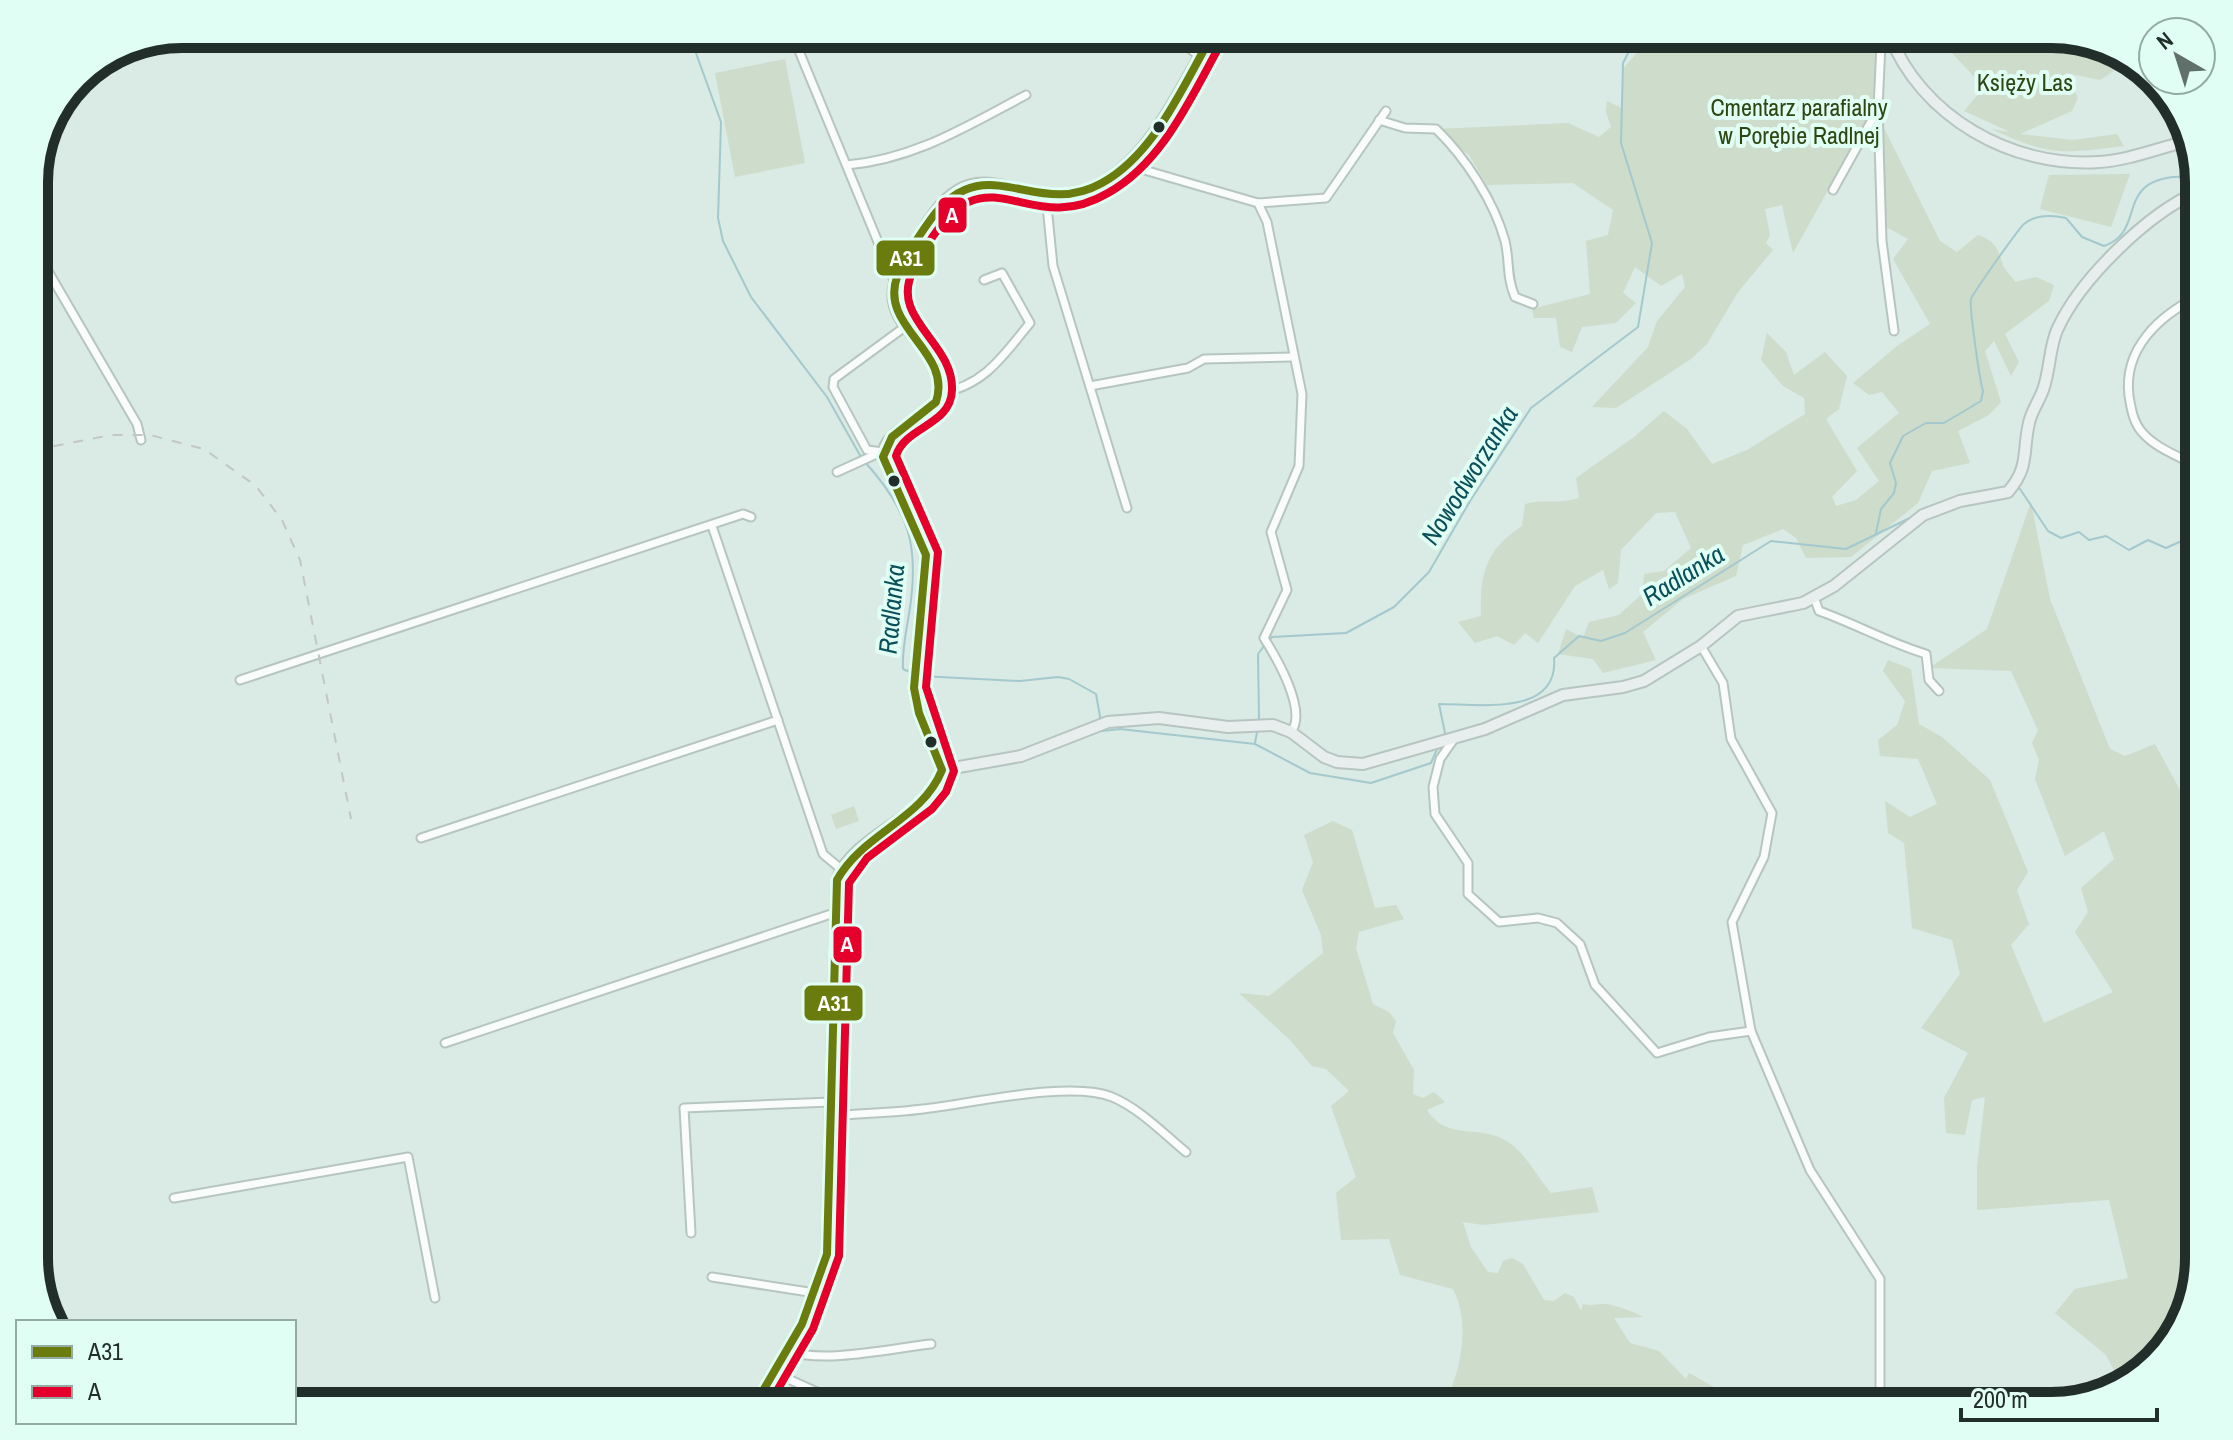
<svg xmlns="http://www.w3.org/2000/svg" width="2233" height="1440" font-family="'Archivo Narrow',sans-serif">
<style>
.green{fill:#cddccb}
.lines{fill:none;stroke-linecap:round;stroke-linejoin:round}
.stream{stroke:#a3c9ce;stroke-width:2}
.street-casing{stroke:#b7c5c0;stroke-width:11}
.secondary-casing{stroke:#b7c5c0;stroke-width:14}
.street{stroke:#f9fcfb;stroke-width:7}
.secondary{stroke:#e8eeed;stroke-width:10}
.rail{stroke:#c2c7c5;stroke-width:2;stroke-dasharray:10 10;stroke-linecap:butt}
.bus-1-casing{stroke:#e0fef3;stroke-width:14}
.bus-2-casing{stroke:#e0fef3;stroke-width:14}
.bus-1{stroke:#6a7c0d;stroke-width:8}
.bus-2{stroke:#e4002b;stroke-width:8}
.bus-dot{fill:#222e2a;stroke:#e0fef3;stroke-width:3}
.labels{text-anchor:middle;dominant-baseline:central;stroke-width:8;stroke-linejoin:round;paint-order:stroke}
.park-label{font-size:24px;fill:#2d4612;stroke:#e0fef3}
.water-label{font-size:26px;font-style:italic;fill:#09505b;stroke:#e0fef3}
.rim{fill:none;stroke:#222e2a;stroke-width:10}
.line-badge{stroke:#e0fef3;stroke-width:3}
.badge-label{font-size:22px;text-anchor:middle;font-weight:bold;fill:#fff}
</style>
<rect width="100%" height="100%" fill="#daeae4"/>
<g class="green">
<polygon points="1653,34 1874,34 1881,53 1875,106 1793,253 1782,205 1765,209 1770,235 1766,243 1773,250 1738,292 1707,344 1691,359 1616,408 1592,407 1648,347 1657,321 1685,287 1682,274 1661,286 1635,267 1623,293 1636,303 1616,323 1582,327 1572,352 1560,347 1556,318 1534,318 1532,309 1590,294 1586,241 1608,235 1613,210 1573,183 1487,185 1469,155 1436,129 1568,123 1599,137 1611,127 1606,112 1607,101 1622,108 1622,70"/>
<path d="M1908,34C1973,34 2099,23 2146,73L2129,61L2100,80L2066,73L2078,98L2072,111L2020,134L2073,140L2117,134L2124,146C2061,154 2050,156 1991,129L2010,132L1964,111L1984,87L1948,49L1940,51Z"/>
<polygon points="785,59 805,163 735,177 715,73"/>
<path d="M1883,126L1940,241L1957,252L1978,235C1997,242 1997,248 2003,265C2005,271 2012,276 2015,282L2036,277L2054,285L2049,301L2005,334L2019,362L2011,376L1994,341L1985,351L2001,402L1989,415L1958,431L1970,463L1932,471L1918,503L1851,557L1806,558L1796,538L1783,529L1743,545L1736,576L1683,599L1643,632L1656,660L1603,673L1593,659L1558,654L1566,629L1583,638L1589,622L1619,615L1643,593L1644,574L1664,571L1691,548L1675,512L1656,513L1621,550L1618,583L1609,589L1603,570L1575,586L1538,643L1525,633L1514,645L1497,636L1475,643L1458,622L1481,616C1480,574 1485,550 1522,526L1525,504C1544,499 1561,504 1579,498L1576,478L1634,437L1664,411L1687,429L1712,464L1747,450L1805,414L1804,398L1783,386L1761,360L1767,333L1786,352L1794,375L1825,352L1847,376L1839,409L1826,419L1857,471L1832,497L1836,506L1856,500L1879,481L1857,448L1899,413L1882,392L1869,395L1853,383L1897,346L1930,324L1893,259L1908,239L1881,224Z"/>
<polygon points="2130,174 2111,227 2040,209 2049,175"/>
<polygon points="2031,502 2050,599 2110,749 2125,756 2155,744 2199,825 2199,1258 2174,1340 2123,1387 2106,1355 2055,1313 2075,1289 2128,1278 2109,1200 1977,1210 1977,1167 1985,1097 1972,1100 1965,1135 1946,1133 1944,1098 1968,1053 1921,1028 1960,974 1952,940 1912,928 1904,843 1888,833 1885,801 1910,817 1937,804 1918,759 1880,756 1878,740 1897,725 1905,701 1883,671 1888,660 1911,669 1919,724 1942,737 1990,780 2028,872 2017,890 2029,924 2011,945 2044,1023 2113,992 2075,932 2088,912 2081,888 2114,859 2104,831 2065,856 2035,779 2039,760 2032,743 2038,730 2011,671 1929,668 1987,629"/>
<polygon points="854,806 859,821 836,829 831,815"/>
<path d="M1333,821L1352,830L1375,908L1396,905L1404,919L1359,932L1356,948L1373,1004L1389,1012L1396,1021L1393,1033L1414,1070L1413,1094L1423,1098L1434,1092L1445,1102L1427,1110C1448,1143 1482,1122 1511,1144C1526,1155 1538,1178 1551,1193L1592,1187L1599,1212L1483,1225L1463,1222L1471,1247L1488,1272L1498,1273L1503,1261L1512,1258L1523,1264L1544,1300L1554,1301L1565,1293L1574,1297L1581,1311L1583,1304C1592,1306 1595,1304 1603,1304C1613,1304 1635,1312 1643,1317L1614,1318L1630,1343L1659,1351L1686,1379L1689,1373L1730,1396L1744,1397L1758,1406H1428L1446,1400C1462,1369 1470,1321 1453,1289L1400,1275L1389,1239L1341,1240L1336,1193L1356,1177L1331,1106L1349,1091L1326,1069L1312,1066L1291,1041L1239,993L1269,996L1323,953L1321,935L1302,890L1313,862L1304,835Z"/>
</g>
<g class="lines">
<g class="stream">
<polyline points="689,34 721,122 718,218 723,241 751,297 827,397 861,457"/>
<path d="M865,462C910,512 920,548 909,614C906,633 902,649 903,669L910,672"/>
<polyline points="2020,489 2048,531 2061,538 2079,532 2089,540 2106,536 2129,550 2148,540 2166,548 2199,533"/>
<path d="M1876,533L1881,509L1894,493L1896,483L1890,463L1903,436L1926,423H1944L1981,401L1983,391C1980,382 1969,307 1971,299C1973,293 2019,228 2024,224C2036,214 2052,215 2066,218L2082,237L2104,246C2151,230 2107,171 2198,177"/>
<polyline points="1269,641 1272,637 1346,633 1394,607 1429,572 1470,501 1531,408 1638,327 1652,243 1621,143 1623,63 1638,34"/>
<polyline points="920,676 1020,681 1058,677 1069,679 1096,694 1101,722"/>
<polyline points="1259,719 1258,654 1264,646"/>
<polyline points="1102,728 1103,731 1120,729 1255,744 1310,773 1371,783 1431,763 1438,747"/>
<path d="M1443,738L1445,733L1439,704C1478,704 1559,717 1554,658L1579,636L1601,641L1625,633L1771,541L1846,549L1916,515"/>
<polyline points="1255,743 1257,732"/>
</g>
<g class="street-casing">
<g id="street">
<polyline points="792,34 895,283"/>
<polyline points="1172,34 1199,56"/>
<polyline points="1878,109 1882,241 1894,331"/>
<path d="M1379,120L1405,128L1436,129C1465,157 1494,201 1505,241C1510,261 1506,276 1515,297L1533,304"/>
<path d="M847,165C915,159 967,126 1026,95"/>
<polyline points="1127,165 1258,203 1326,198 1386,111"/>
<polyline points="1833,190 1878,109 1881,44 1887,34"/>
<polyline points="2190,195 2199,239"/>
<polyline points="1046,196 1053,266 1127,508"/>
<path d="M1258,203L1267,222L1302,394L1299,466L1271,532L1287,590L1264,638C1276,657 1308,711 1291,732"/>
<polyline points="34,247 137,424 141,440"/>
<path d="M2199,296C2160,315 2123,348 2129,396C2131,408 2133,421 2141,431C2156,449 2179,456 2199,467"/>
<polyline points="1090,386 1188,368 1204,359 1292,357"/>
<path d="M940,393C984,386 1003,356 1030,323L1002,273L984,280"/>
<polyline points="883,452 867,450 833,387 834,379 906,326"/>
<polyline points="837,472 881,452"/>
<polyline points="712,526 823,854 841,869"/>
<path d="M1814,597L1819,611C1856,624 1889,643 1926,654L1929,680L1939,691"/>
<polyline points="1701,646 1723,683 1731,739 1772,813 1764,857 1732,922 1751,1031 1810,1170 1880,1279 1880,1391 1882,1398 1895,1406"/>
<polyline points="240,680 743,514 751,517"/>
<polyline points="1454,739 1440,759 1433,787 1435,814 1468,863 1468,894 1499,922 1538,918 1557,923 1580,944 1595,985 1657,1053 1709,1037 1751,1031"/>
<polyline points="421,838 778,720"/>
<polyline points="445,1043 834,913"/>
<path d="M831,1116C861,1113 892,1113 923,1109C969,1104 1071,1080 1112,1097C1139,1108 1164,1134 1186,1152"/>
<polyline points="174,1198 408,1157 435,1298"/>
<polyline points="691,1233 684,1108 831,1102"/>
<polyline points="712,1277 815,1293"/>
<path d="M789,1351C823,1364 893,1348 931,1344"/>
<polyline points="775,1373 848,1406"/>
<polyline points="1105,1406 1222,1394"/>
</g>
</g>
<g class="secondary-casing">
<g id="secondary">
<path d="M1889,34C1921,117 2012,168 2099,162C2130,160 2158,148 2188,141"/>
<path d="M942,770L1021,756L1108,722L1159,718L1228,727L1273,725L1291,732L1324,757L1337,762L1363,764L1485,729L1563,695L1623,687L1644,681L1701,646L1738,616L1803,603L1834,586L1923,515L1960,501L2008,492C2030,466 2022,453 2029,423C2031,412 2039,401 2043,390C2050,371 2049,349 2057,330C2080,279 2148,213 2199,191"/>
<path d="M754,1406L802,1324L827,1254L837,880C854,833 932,817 942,770L919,713L914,688L926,555L883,457C884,424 936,423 940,391C945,349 887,330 894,288C898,267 913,247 924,229C981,132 1023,227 1101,184C1154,154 1182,84 1213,34"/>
</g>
</g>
<use href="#street" class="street"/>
<use href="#secondary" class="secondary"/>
<polyline class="rail" points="34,450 111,435 150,435 204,449 256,486 282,520 300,560 351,819"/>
<g class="bus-1-casing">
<path id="bus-1" d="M754,1406L802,1324L827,1254L837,880C863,833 922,820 942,770L919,713L914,688L926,555L883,457L892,437L936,402C953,351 879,328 897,277C905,256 918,237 931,219C986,145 1034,221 1102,183C1156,153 1183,85 1213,34"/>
</g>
<g class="bus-2-casing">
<path id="bus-2" d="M768,1406L813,1329L839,1256L849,883L867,858L932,809L946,792L954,771L926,687L938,552L896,456C905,426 951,426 952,390C954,342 889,319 913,271C983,130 1019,245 1108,193C1165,161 1192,94 1223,40"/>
</g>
<use href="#bus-1" class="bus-1"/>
<use href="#bus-2" class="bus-2"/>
</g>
<g class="bus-dot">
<circle cx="1159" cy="127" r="7"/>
<circle cx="894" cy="481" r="7"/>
<circle cx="931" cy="742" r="7"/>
</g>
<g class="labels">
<g class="park-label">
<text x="2025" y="82">Księży Las</text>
<text x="1799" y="107">Cmentarz parafialny<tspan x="1799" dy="28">w Porębie Radlnej</tspan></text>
</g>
<g class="water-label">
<text transform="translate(1469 475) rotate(-58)">Nowodworzanka</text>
<text transform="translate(1683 575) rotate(-32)">Radlanka</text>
<text transform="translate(891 609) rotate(-85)">Radlanka</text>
</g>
</g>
<path d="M0 0H2233V1440H0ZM182 48H2051A134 134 0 0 1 2185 182V1258A134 134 0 0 1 2051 1392H182A134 134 0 0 1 48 1258V182A134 134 0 0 1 182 48Z" fill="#e0fef3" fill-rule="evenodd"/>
<path class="rim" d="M182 48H2051A134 134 0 0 1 2185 182V1258A134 134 0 0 1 2051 1392H182A134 134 0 0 1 48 1258V182A134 134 0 0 1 182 48Z"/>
<g class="line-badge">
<rect x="937" y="196" width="31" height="38" rx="8" fill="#e4002b"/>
<rect x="875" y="239" width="61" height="38" rx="8" fill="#6a7c0d"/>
<rect x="832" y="925" width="31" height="39" rx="8" fill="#e4002b"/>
<rect x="803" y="984" width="61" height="38" rx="8" fill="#6a7c0d"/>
</g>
<g class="badge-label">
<text x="952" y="223">A</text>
<text x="906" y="266">A31</text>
<text x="847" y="952">A</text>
<text x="834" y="1011">A31</text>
</g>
<rect x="16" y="1320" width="280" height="104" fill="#e0fef3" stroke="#94aba3" stroke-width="2"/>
<rect x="32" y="1346" width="40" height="12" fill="#6a7c0d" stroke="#94aba3" stroke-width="2"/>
<text x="88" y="1360" font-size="24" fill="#222e2a">A31</text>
<rect x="32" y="1386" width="40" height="12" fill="#e4002b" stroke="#94aba3" stroke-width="2"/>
<text x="88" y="1400" font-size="24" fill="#222e2a">A</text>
<g transform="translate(2177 56) rotate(321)"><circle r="38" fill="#e0fef3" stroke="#94aba3" stroke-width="2"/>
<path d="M0-6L14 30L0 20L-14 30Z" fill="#62706b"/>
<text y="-12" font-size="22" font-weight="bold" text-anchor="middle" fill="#222e2a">N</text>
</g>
<path d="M1961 1408v12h196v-12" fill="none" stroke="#222e2a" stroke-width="4"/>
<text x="1973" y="1408" font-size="24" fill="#222e2a" stroke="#e0fef3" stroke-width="6" paint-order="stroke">200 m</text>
</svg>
